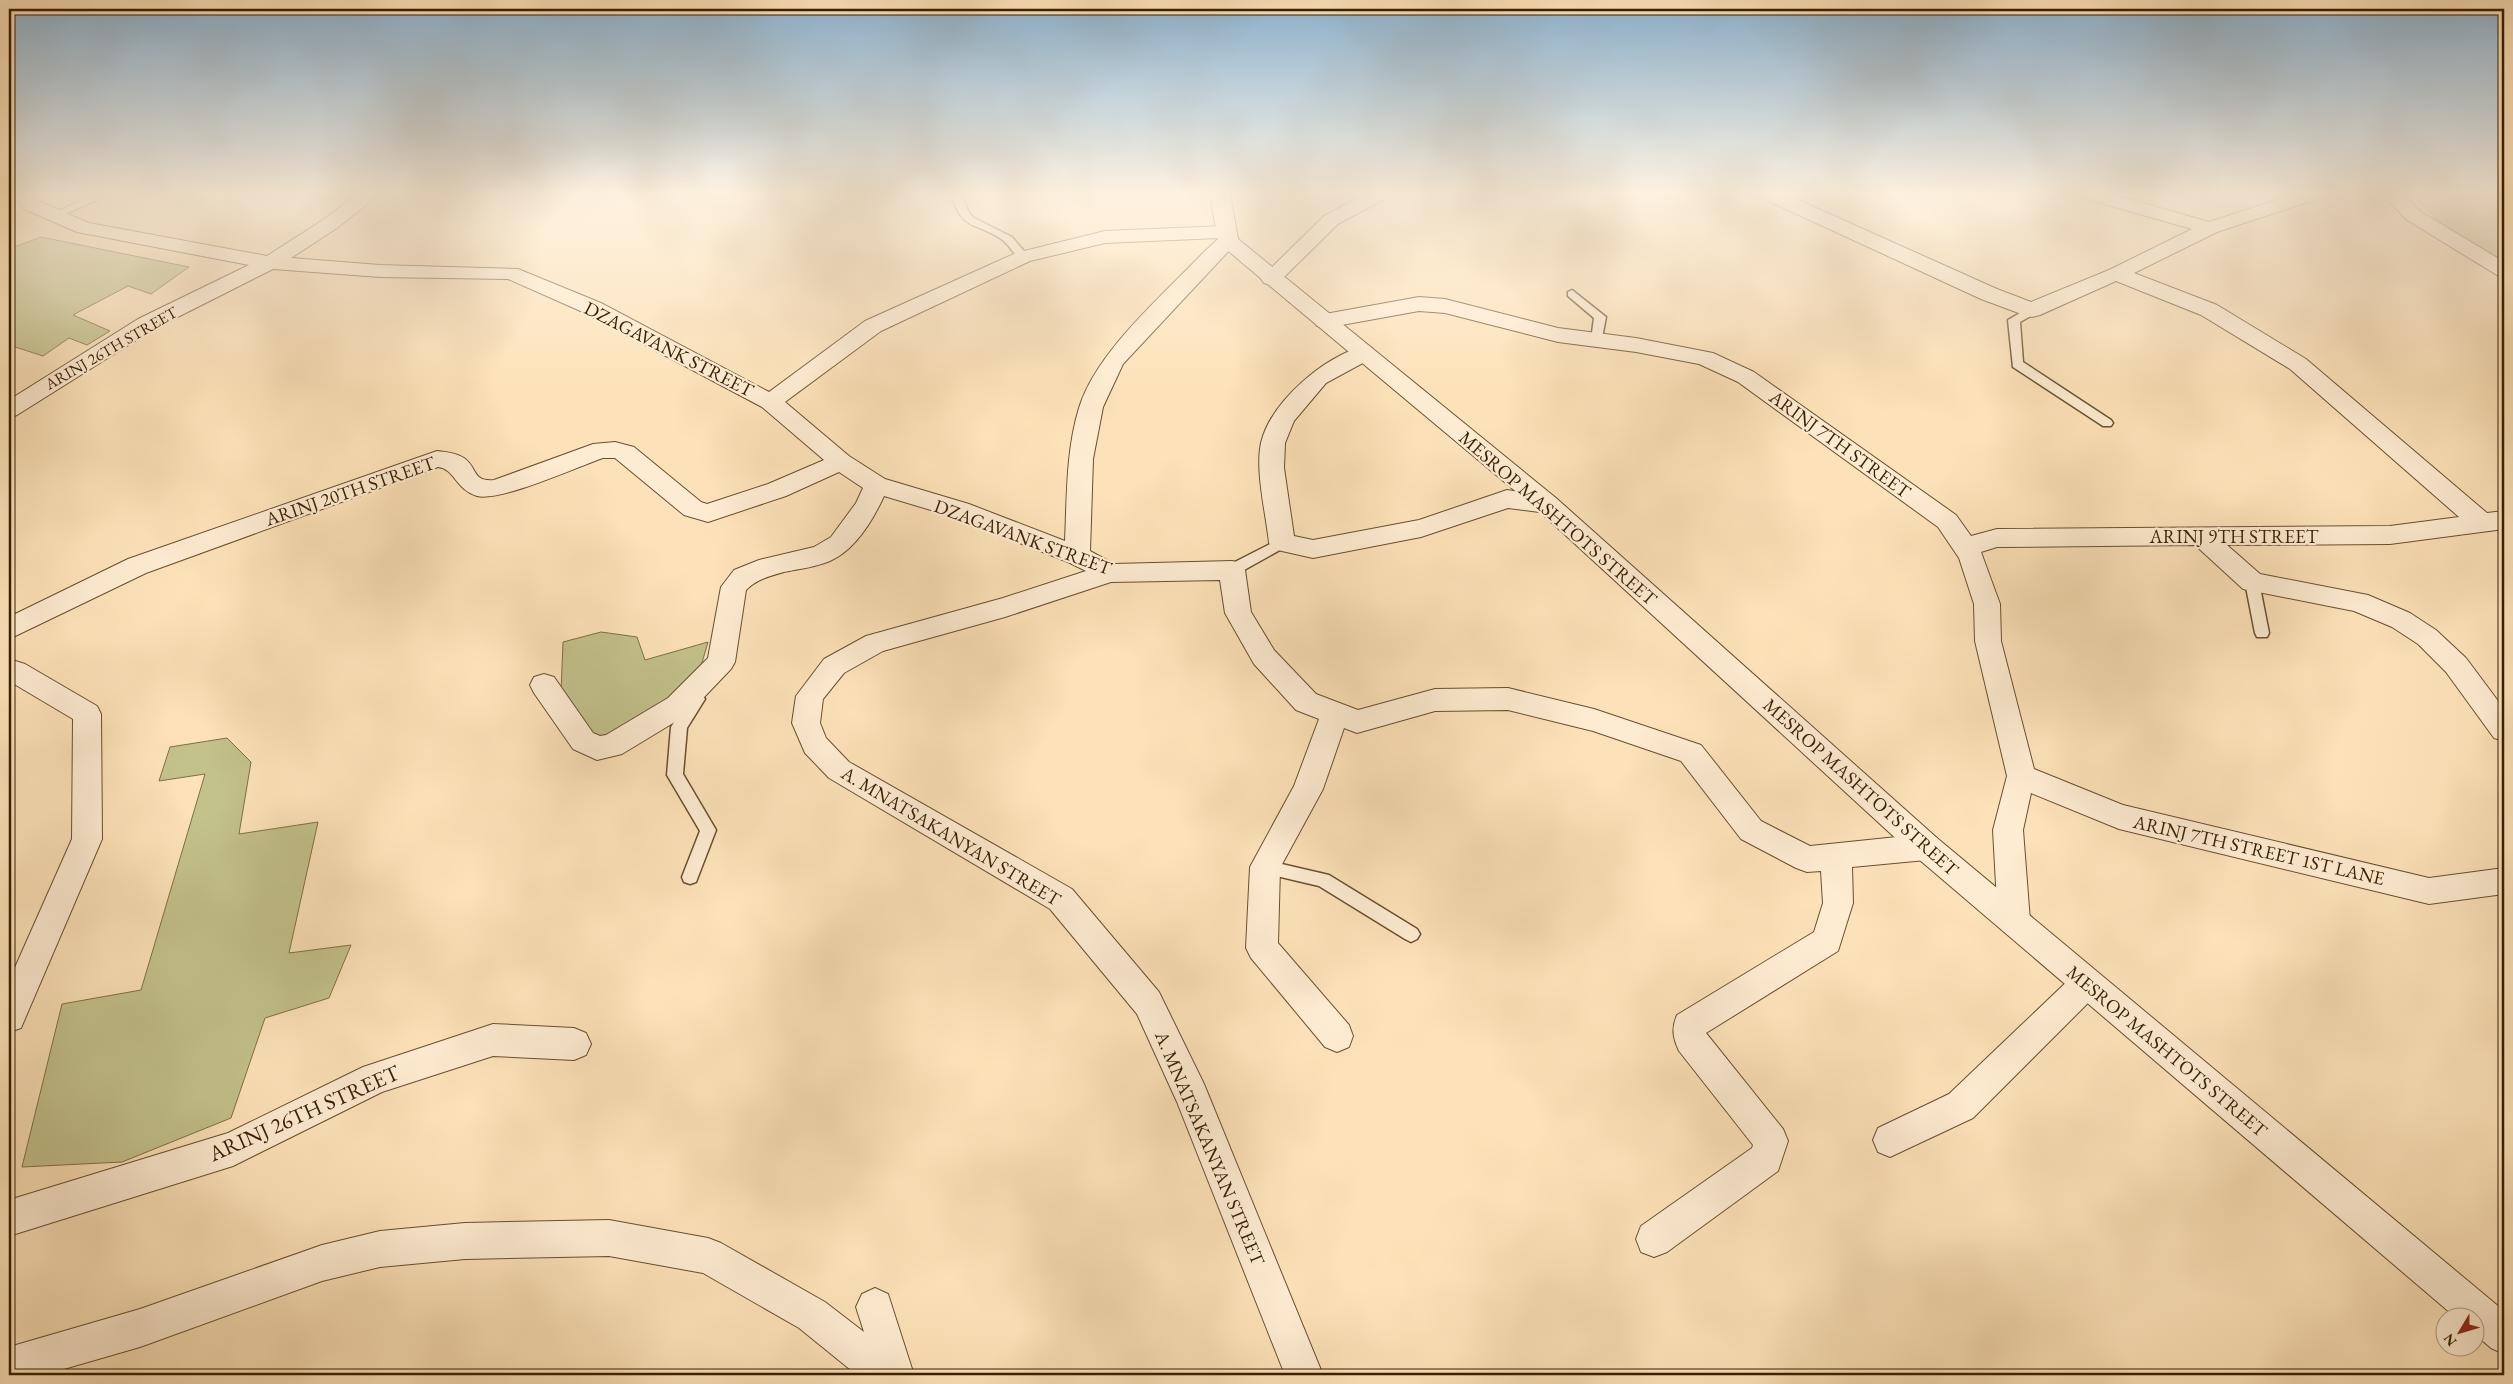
<svg xmlns="http://www.w3.org/2000/svg" width="2513" height="1384" font-family="'EB Garamond',serif">
<style>
.green{fill:#c3c28c;stroke:#7d7046}
.lines{fill:none;stroke-linecap:round;stroke-linejoin:round}
.service-casing{stroke:#68502e;stroke-width:3}
.minor-casing{stroke:#68502e;stroke-width:2}
.tertiary-casing{stroke:#68502e;stroke-width:2}
.service{fill:#feecd2;fill-rule:evenodd}
.minor{fill:#feecd2;fill-rule:evenodd}
.tertiary{fill:#feecd2;fill-rule:evenodd}
.labels{text-anchor:middle;dominant-baseline:central;stroke-width:4.5;stroke-linejoin:round;paint-order:stroke}
.far-street-label{font-size:16px;fill:#371f00;stroke:#feecd2}
.street-label{font-size:19px;fill:#371f00;stroke:#feecd2}
.near-street-label{font-size:22px;fill:#371f00;stroke:#feecd2}
</style>
<rect width="100%" height="100%" fill="#fde2b9"/>
<filter id="stains"><feTurbulence type="fractalNoise" baseFrequency=".004" numOctaves="4"/><feColorMatrix values="0 0 0 0 .2 0 0 0 0 .09 0 0 0 0 .02 0 0 0 .5 -.17"/></filter>
<radialGradient id="worn" r=".72"><stop offset=".6" stop-color="#630" stop-opacity="0"/><stop offset="1" stop-color="#630" stop-opacity=".3"/></radialGradient>
<g class="green">
<polygon points="2411,194 2504,194 2504,262 2442,224"/>
<polygon points="41,237 189,267 151,294 128,286 73,315 110,331 87,345 69,338 43,356 9,345 9,249"/>
<polygon points="601,632 637,637 645,660 708,642 697,680 599,744 561,692 563,642"/>
<polygon points="227,738 251,762 239,834 318,822 289,953 351,945 329,998 265,1018 231,1118 122,1162 22,1167 62,1004 141,990 205,774 159,781 170,747"/>
</g>
<g class="lines">
<g class="service-casing">
<g id="service">
<polygon points="95,194 109,194 59,217 55,218 50,215"/>
<path d="M951,194H961L969,213L974,218L1012,237L1029,257L1027,259H1019C1014,254 1010,246 1004,241C977,221 963,233 951,194Z"/>
<polygon points="1572,290 1606,317 1601,343 1597,344 1591,340 1594,318 1568,296 1568,292"/>
<polygon points="2032,306 2038,310 2036,313 2020,322 2023,362 2111,420 2113,423 2111,426 2103,426 2013,367 2008,320"/>
<polygon points="1282,538 1289,543 1287,546 1237,574 1227,574 1225,570 1227,566"/>
<polygon points="2252,577 2259,582 2269,633 2267,637 2257,637 2255,633 2245,582"/>
<polygon points="697,693 702,695 705,699 687,728 683,774 716,830 696,882 690,884 684,882 682,877 700,831 667,775 671,727 692,695"/>
<polygon points="1265,860 1329,875 1417,929 1420,934 1417,939 1411,942 1405,939 1319,886 1259,872 1257,867 1259,862"/>
</g>
</g>
<g class="minor-casing">
<g id="minor">
<path d="M13,194H33L38,201L89,223L267,256L323,220L358,194H380L337,228L291,258L380,265L518,269L601,303L769,392L865,321L1016,253L1105,231L1225,226L1232,228L1235,232L1232,236L1238,241L1123,364L1103,407L1093,459L1090,551L1114,564L1232,561L1241,563L1245,570L1251,612L1274,650L1316,694L1358,710L1435,689L1508,688L1594,709L1701,745L1761,821L1810,846L1926,834L1937,838L1941,847L1937,856L1926,860L1852,867L1853,903L1838,951L1706,1033L1783,1129L1788,1141L1778,1171L1667,1252L1654,1257L1641,1252L1636,1239L1641,1226L1752,1148L1753,1145L1679,1051C1673,1038 1671,1029 1677,1015L1814,932L1823,903L1821,871L1807,872L1796,868L1741,839L1681,761L1593,731L1508,710L1435,711L1357,733L1344,728L1323,789L1280,868L1278,943L1349,1025L1353,1036L1349,1047L1337,1052L1325,1047L1251,958L1246,948L1250,867L1294,786L1319,719L1296,710L1254,664L1225,613L1220,580L1111,582L1005,617L883,651L844,673L823,699L820,723L826,738L849,762L1072,889L1159,992L1204,1084L1323,1375H1285L1177,1102L1137,1014L1050,909L829,778L805,753L792,723L796,696L824,659L866,636L1003,598L1086,571L1068,562L951,516L884,496C873,520 855,550 830,561C816,567 799,569 784,572C770,576 757,579 746,590L735,662L731,669L688,714L622,754L597,760L573,749L534,693L530,685L534,677L544,674L554,677L593,733L600,736L606,735L668,698L708,658L721,587L734,570L759,560L814,547L831,537L856,503L863,488L839,472L786,496L708,522L684,515L615,458H603C577,467 500,502 477,496C455,489 455,469 438,467L146,573L9,639V617L128,559L437,451C446,452 456,453 464,458C478,468 472,482 494,480L593,444L615,442L634,447L701,502L707,504L768,484L824,460L762,407L585,313L508,279L380,277L273,269L154,329L17,415L9,418V400L138,319L249,265L77,232L24,209ZM1219,238L1202,254C1162,296 1096,352 1079,408C1066,450 1067,496 1065,541L969,504L885,479L849,456L785,402L881,331L1030,261L1105,243Z"/>
<polygon points="1365,194 1389,194 1386,198 1338,224 1278,283 1271,285 1264,283 1261,279 1264,275 1324,216"/>
<polygon points="1759,194 1785,194 1997,289 2031,302 2109,270 2192,229 2083,198 2080,194 2111,194 2209,222 2294,194 2323,194 2320,198 2217,232 2134,273 2217,305 2306,359 2487,513 2504,511 2504,529 2390,544 2227,545 2260,574 2368,595 2410,613 2436,630 2466,658 2504,709 2504,741 2494,738 2446,672 2418,644 2392,627 2354,611 2243,589 2195,545 1997,547 1981,552 2000,604 2001,641 2034,769 2123,805 2429,878 2504,868 2504,894 2429,904 2119,829 2031,793 2023,830 2030,921 2025,931 2014,935 2003,931 1998,921 1993,830 2007,776 1975,641 1974,604 1959,558 1938,527 1738,382 1699,364 1636,352 1558,342 1445,313 1419,311 1325,328 1317,326 1314,321 1317,316 1325,314 1419,297 1445,299 1558,328 1636,338 1713,353 1754,372 1956,515 1971,536 1997,529 2390,526 2459,517 2290,369 2201,315 2116,281 2040,315 2032,317 2024,315 1981,299 1762,198"/>
<polygon points="2382,194 2403,194 2421,212 2504,262 2504,277 2497,275 2407,220"/>
<path d="M1364,346L1372,348L1375,353L1372,358L1326,383L1294,421L1285,443L1284,468L1294,536L1313,540L1419,520L1507,490L1556,498L1559,504L1556,510L1547,513L1508,508L1421,537L1313,558L1273,549L1269,543C1266,514 1255,471 1261,443C1271,401 1324,357 1364,346Z"/>
<polygon points="9,659 25,664 97,706 101,714 102,839 21,1028 9,1032 9,981 72,839 73,719 9,681"/>
<polygon points="2087,968 2098,973 2103,983 2098,993 1973,1118 1890,1157 1878,1152 1873,1140 1878,1128 1949,1094 2076,973"/>
<polygon points="493,1024 574,1028 586,1033 591,1044 586,1055 574,1060 493,1056 382,1092 233,1166 9,1236 9,1200 228,1133 363,1067"/>
<polygon points="609,1220 708,1238 721,1243 825,1302 864,1332 856,1307 862,1294 875,1288 888,1294 914,1375 857,1375 799,1328 703,1273 609,1256 465,1259 380,1267 322,1281 140,1347 43,1375 9,1375 9,1347 140,1309 322,1245 380,1231 465,1223"/>
</g>
</g>
<g class="tertiary-casing">
<polygon id="tertiary" points="1210,194 1230,194 1238,239 1556,498 1937,838 2504,1311 2504,1354 2491,1348 2476,1335 2476,1316 2454,1316 1915,856 1538,510 1221,245 1218,241"/>
</g>
<use href="#service" class="service"/>
<use href="#minor" class="minor"/>
<use href="#tertiary" class="tertiary"/>
</g>
<linearGradient id="sky" x2="0" y2="1"><stop stop-color="#8db6d6"/><stop offset="0.5" stop-color="#fef2e0"/><stop offset="1" stop-color="#fef2e0" stop-opacity="0"/></linearGradient>
<rect width="2513" height="388" fill="url(#sky)"/>
<g class="labels">
<g class="far-street-label">
<text transform="translate(111 348) rotate(-30)">ARINJ 26TH STREET</text>
</g>
<g class="street-label">
<text transform="translate(669 349) rotate(27)">DZAGAVANK STREET</text>
<text transform="translate(1840 444) rotate(36)">ARINJ 7TH STREET</text>
<text transform="translate(350 491) rotate(-19)">ARINJ 20TH STREET</text>
<text transform="translate(1558 518) rotate(41)">MESROP MASHTOTS STREET</text>
<text x="2234" y="536">ARINJ 9TH STREET</text>
<text transform="translate(1023 537) rotate(20)">DZAGAVANK STREET</text>
<text transform="translate(1861 787) rotate(42)">MESROP MASHTOTS STREET</text>
<text transform="translate(951 836) rotate(31)">A. MNATSAKANYAN STREET</text>
<text transform="translate(2259 850) rotate(13)">ARINJ 7TH STREET 1ST LANE</text>
<text transform="translate(2167 1051) rotate(40)">MESROP MASHTOTS STREET</text>
<text transform="translate(1210 1148) rotate(67)">A. MNATSAKANYAN STREET</text>
</g>
<g class="near-street-label">
<text transform="translate(304 1113) rotate(-24)">ARINJ 26TH STREET</text>
</g>
</g>
<rect width="2513" height="1384" fill="none" stroke="#fde2b9" stroke-width="30"/>
<rect x="10" y="10" width="2493" height="1364" fill="none" stroke="#371f00" stroke-width="2.5"/>
<rect x="15" y="15" width="2483" height="1354" fill="none" stroke="#371f00"/>
<g transform="translate(2460 1332) rotate(232)"><circle r="24" fill="#feecd2" stroke="#ae9a7e"/>
<path d="M0-4L9 19L0 12L-9 19Z" fill="#8f2418"/>
<text y="-8" font-size="14" font-weight="bold" text-anchor="middle" fill="#371f00">N</text>
</g>
<rect width="100%" height="100%" filter="url(#stains)"/>
<rect width="100%" height="100%" fill="url(#worn)"/>
</svg>
